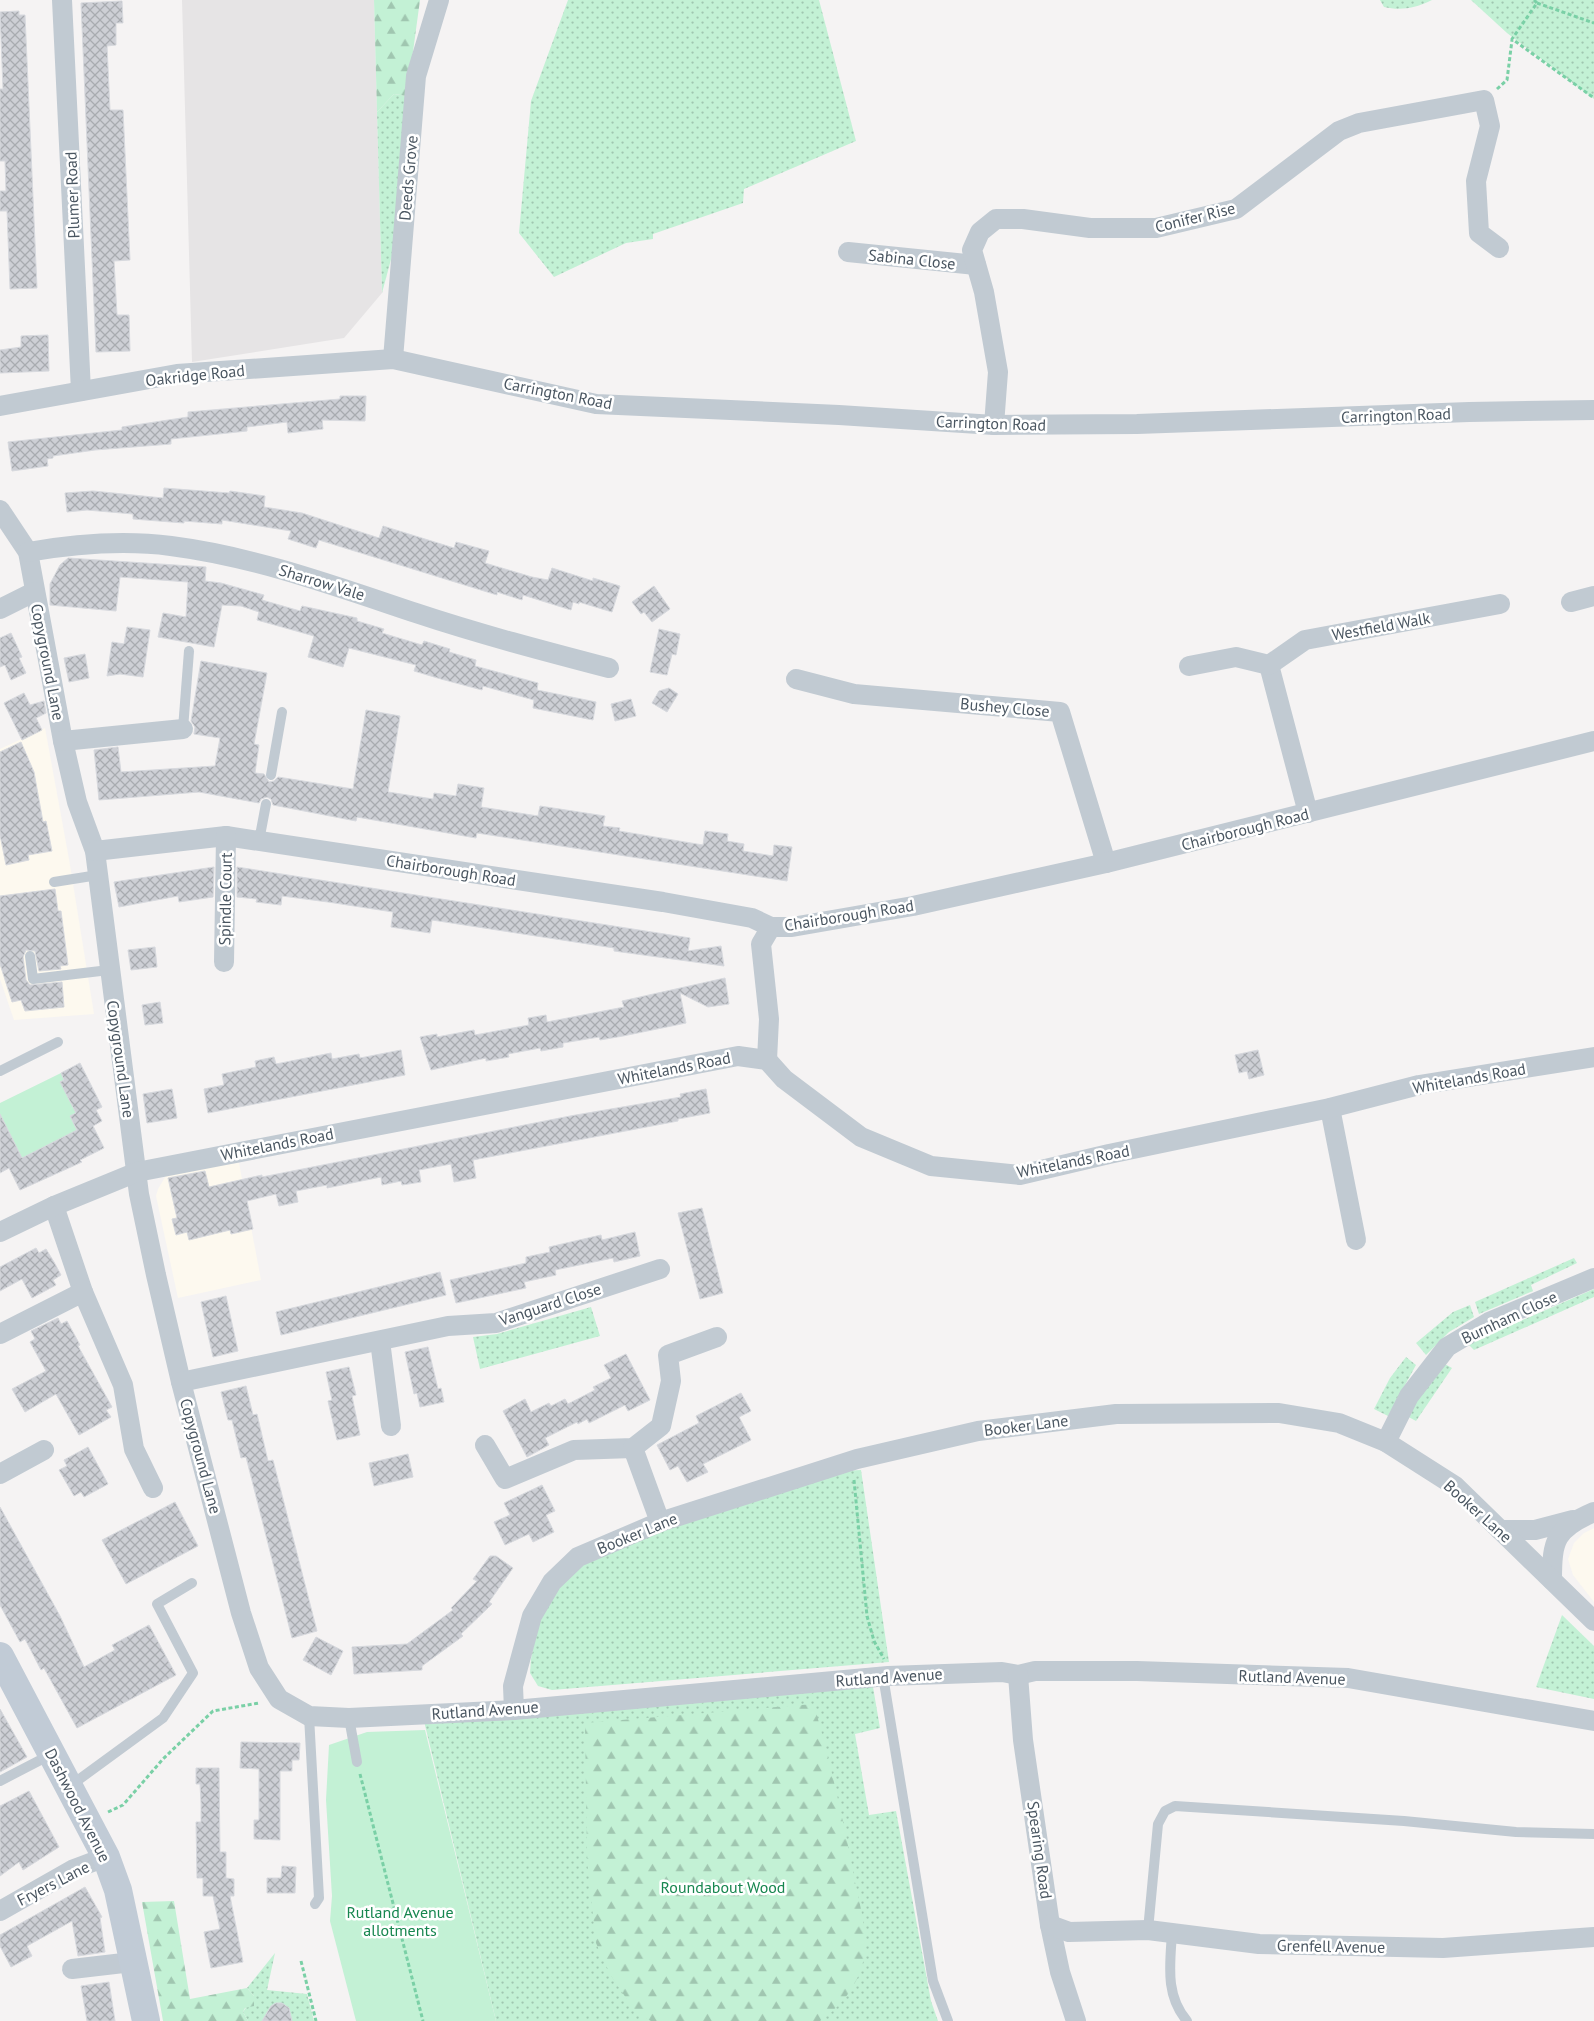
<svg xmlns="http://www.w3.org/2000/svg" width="1594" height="2021" font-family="'PT Sans',sans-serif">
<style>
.commercial{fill:#fdf9ef}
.education{fill:#e6e4e5}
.grass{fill:url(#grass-dots)}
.forest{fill:url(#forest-firs)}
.garden{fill:#c3f1d5}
.building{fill:url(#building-cross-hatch);stroke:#d7d9de}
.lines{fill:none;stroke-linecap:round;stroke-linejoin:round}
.path{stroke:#7ad0a6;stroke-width:3;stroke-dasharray:4 2.5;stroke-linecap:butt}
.lane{stroke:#c1cad2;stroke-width:10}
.street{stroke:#c1cad2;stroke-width:20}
.secondary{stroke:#c1cbd6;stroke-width:28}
.labels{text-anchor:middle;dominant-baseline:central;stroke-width:5;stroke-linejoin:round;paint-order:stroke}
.street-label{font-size:16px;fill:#4a5661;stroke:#fff}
.park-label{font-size:16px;fill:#17864f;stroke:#fff}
</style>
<defs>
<pattern id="grass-dots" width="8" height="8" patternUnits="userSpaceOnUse" patternTransform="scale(1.25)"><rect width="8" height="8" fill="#c3f1d5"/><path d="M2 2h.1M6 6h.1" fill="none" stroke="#a0c6b0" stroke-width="1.8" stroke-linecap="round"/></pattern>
<pattern id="forest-firs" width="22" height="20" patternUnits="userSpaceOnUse" patternTransform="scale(1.25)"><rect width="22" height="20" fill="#c3f1d5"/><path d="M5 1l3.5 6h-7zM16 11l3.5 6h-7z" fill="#a0c6b0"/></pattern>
<pattern id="building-cross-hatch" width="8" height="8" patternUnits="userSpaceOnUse" patternTransform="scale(1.25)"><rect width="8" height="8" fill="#cdcfd5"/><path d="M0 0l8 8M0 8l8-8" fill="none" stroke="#a8abb0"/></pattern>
</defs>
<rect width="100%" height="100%" fill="#f5f3f3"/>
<g class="commercial">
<polygon points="45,728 69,859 94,1014 14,1020 0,979 0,749"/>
<polygon points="239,1163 261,1280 178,1298 156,1196 158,1189 167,1174 204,1166"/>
<polygon points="1594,1528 1594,1602 1573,1575 1568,1559 1574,1543 1584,1533"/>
</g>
<polygon class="education" points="182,0 374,0 382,293 344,338 192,362"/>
<g class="grass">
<polygon points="568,0 819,0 856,141 744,189 743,203 653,234 653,239 626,243 554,277 519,233 531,101"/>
<path d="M1380,0H1432C1416,8 1401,11 1384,7Z"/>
<polygon points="1471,0 1594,0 1594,99 1507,33"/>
<polygon points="394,94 407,96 397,237 382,293 377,112"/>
<polygon points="1574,1258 1577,1263 1531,1285 1533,1291 1479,1314 1475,1302"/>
<polygon points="1594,1289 1594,1297 1474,1350 1465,1341 1479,1339"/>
<polygon points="1470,1305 1474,1317 1449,1332 1426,1355 1416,1343 1453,1312"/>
<polygon points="591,1307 600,1336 480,1369 473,1337 497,1334"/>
<polygon points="1406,1357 1416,1365 1388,1416 1374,1409 1390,1378"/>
<polygon points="1441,1362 1452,1368 1416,1421 1403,1414"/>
<polygon points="861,1470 889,1662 552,1690 538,1686 530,1673 531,1659 537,1628 551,1591 593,1556 824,1472"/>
<polygon points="1562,1615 1594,1646 1594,1699 1536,1687"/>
<polygon points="873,1687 880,1728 855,1734 869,1815 896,1811 931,2001 938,2021 496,2021 424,1721"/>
<polygon points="275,1953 267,1990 307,1994 314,2021 292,2021 289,2011 268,2021 248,2021 243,2012 254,1996 247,1988"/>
</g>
<g class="forest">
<polygon points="374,0 420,0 407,96 394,94 377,112"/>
<path d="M814,1704C830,1763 844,1821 855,1882C861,1909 871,1945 860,1972C852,1993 838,2008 820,2021H651L636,2013L610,1974L596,1943L587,1860L585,1723Z"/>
<polygon points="174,1901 190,1999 247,1988 254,1996 254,2006 245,2008 243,2012 248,2021 163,2021 142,1902"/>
</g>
<g class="garden">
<polygon points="61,1073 64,1080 60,1082 75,1095 68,1098 74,1109 80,1111 70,1116 79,1135 24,1163 0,1115 0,1103"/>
<polygon points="425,1730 496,2021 356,2021 330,1921 332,1896 326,1800 329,1745 367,1732"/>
</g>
<g class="building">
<polygon points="122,1 123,23 116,23 116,45 107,46 110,110 123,110 130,260 114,261 117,315 129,315 130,351 96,352 81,3"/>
<polygon points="19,11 19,15 25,15 37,288 10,289 7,211 0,211 0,191 6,191 5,161 0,161 0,89 3,89 0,12"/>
<polygon points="48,335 49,371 0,373 0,350 21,347 21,336"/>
<polygon points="340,396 366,396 365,421 322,420 323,429 288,433 287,422 247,427 247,431 171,439 171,444 95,450 53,456 53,458 47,459 48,466 12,471 8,442 122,430 122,427 188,417 188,412 340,399"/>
<polygon points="164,488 229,493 230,491 265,496 264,507 302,513 379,538 383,526 454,548 456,542 489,551 485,563 532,577 548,580 552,568 593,581 593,578 620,586 612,612 579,602 579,604 573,602 571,610 523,595 522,600 497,592 497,595 319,540 316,548 288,539 291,531 222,520 222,524 184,521 184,523 133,519 133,514 87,510 67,512 65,493 93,491 163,498"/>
<polygon points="68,558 206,567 205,581 221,583 264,595 262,600 300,611 302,606 357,618 357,621 384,629 382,633 422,645 424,641 450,649 449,652 476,660 475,666 538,683 537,690 596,702 593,720 533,708 534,700 483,686 482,690 441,679 414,671 416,665 349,648 343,667 308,657 314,636 257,620 259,612 241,606 222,605 214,647 158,637 163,613 186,617 188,582 120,577 116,611 50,605 50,584 60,565"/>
<polygon points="654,586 670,609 652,622 644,612 641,614 632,602"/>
<polygon points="127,627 150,630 143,677 120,674 107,676 112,642 124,644"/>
<polygon points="659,629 680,634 676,655 672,654 667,675 650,672"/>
<polygon points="11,633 22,657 19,658 26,673 11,680 5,665 0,667 0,638"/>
<polygon points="85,654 89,678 69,682 64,658"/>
<polygon points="201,661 267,673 254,744 259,745 255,773 264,774 269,782 274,781 278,777 353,789 366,710 400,716 388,792 433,799 434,793 456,796 458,784 484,788 481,807 538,816 540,806 605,816 603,826 620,828 619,831 703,845 705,831 728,834 727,841 744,844 743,851 773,856 774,845 792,847 787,881 477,833 476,838 357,817 356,821 273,805 271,799 267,797 261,799 259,803 199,792 99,800 94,750 118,747 121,772 215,766 220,738 194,734 195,727 191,721"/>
<polygon points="669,688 678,694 667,712 652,703 659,691"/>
<polygon points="24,693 30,705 44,701 46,713 36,718 42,730 22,740 4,703"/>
<polygon points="631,699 636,716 615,721 611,704"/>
<polygon points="21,742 34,772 43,822 46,821 52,851 28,855 29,860 6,865 0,835 0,752"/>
<polygon points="214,867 213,897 179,902 178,896 119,907 114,882"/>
<polygon points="237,867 690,938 688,951 721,946 724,966 614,951 614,948 432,920 430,933 391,927 393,912 328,902 282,896 281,905 256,902 257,899 237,897"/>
<polygon points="55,889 58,911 61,911 68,965 60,966 61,969 39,971 35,951 26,950 23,957 26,980 30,985 62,982 64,1007 25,1011 21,1000 12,1002 0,964 0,896"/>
<polygon points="155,947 157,967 131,970 128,950"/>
<polygon points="725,978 729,1004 708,1007 680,993 686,1023 623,1036 600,1040 599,1037 563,1043 563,1047 541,1051 540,1048 508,1054 509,1057 486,1061 486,1058 431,1070 420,1037 437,1034 437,1037 474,1030 475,1035 529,1025 528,1018 546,1015 547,1022 624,1007 622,1001"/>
<polygon points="160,1002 163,1023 145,1025 142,1005"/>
<polygon points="401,1050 405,1075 208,1113 204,1089 224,1085 222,1074 256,1067 255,1061 274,1057 276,1064 331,1053 332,1059 359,1054 360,1058"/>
<polygon points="1258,1050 1264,1075 1249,1079 1247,1071 1239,1073 1235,1055"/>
<polygon points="80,1063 102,1107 96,1110 102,1121 93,1126 104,1148 80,1160 82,1162 20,1190 9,1168 0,1173 0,1114 22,1158 77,1130 70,1116 76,1113 60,1082 64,1080 61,1073"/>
<polygon points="172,1089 177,1118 147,1123 143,1094"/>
<polygon points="706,1089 710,1113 678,1119 678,1121 473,1160 476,1178 454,1182 451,1164 419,1170 421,1182 402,1185 401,1181 382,1185 381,1177 327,1188 327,1185 296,1191 298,1202 279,1206 276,1194 247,1201 253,1229 231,1234 230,1230 189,1240 187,1232 176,1235 172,1219 177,1218 168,1178 205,1171 209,1187 262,1175 262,1177 570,1116 681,1097 680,1094"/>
<polygon points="702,1208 723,1293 700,1299 678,1213"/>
<polygon points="635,1232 640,1256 614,1262 613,1258 555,1270 556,1275 524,1282 526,1288 456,1303 450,1280 526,1263 526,1257 550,1252 549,1247 601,1235 602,1240"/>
<polygon points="36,1248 39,1253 46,1249 54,1262 61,1275 53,1280 56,1285 32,1298 22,1279 0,1291 0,1267"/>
<polygon points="440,1272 446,1295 281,1335 276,1312"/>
<polygon points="226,1296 238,1351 213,1357 201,1302"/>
<polygon points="58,1318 61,1324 67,1321 80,1345 78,1346 112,1407 106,1410 111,1417 79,1435 56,1394 25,1412 12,1389 46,1371 30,1342 35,1339 31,1331"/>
<polygon points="428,1347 438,1389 441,1388 444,1402 420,1407 417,1393 414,1394 405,1352"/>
<polygon points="626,1354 650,1400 628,1411 625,1405 589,1423 587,1419 578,1424 577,1422 545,1438 549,1445 527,1457 503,1411 525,1399 531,1412 549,1403 551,1406 565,1399 568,1404 595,1390 593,1387 611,1378 604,1365"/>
<polygon points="349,1367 356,1395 352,1396 360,1435 337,1440 328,1401 332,1400 326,1372"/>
<polygon points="246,1386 253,1415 257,1414 268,1461 273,1460 317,1631 292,1638 246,1457 241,1458 232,1420 228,1420 221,1392"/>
<polygon points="741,1393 751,1411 739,1417 751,1440 703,1464 708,1472 687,1482 678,1466 670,1470 657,1445 699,1423 696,1416"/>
<polygon points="88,1447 108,1484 84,1497 81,1492 74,1496 59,1470 67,1466 64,1460"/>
<polygon points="408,1454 413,1477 374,1486 369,1463"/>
<polygon points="542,1485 555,1511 546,1515 554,1532 533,1542 529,1534 505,1545 494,1522 510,1515 504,1503"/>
<polygon points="175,1502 198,1546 126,1584 102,1540"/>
<polygon points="0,1507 60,1616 84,1667 115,1650 112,1645 149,1625 176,1675 77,1728 44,1668 41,1670 25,1639 20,1642 0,1605"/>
<polygon points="490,1556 496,1556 513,1568 489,1602 492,1604 461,1634 463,1636 422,1666 422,1670 354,1674 352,1647 407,1644 453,1610 451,1608 477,1581 473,1579"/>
<polygon points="316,1637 343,1651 331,1675 303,1660"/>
<polygon points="0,1709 27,1757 0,1772"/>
<polygon points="241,1742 300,1743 299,1760 292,1760 292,1771 280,1771 280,1840 254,1839 254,1820 259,1820 259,1769 240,1768"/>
<polygon points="196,1768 219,1768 220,1852 226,1852 226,1878 234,1879 234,1896 230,1896 243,1962 211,1968 204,1932 220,1929 213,1896 203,1896 203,1878 197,1878 196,1822 201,1822 201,1803 200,1784 196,1784"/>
<polygon points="29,1791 59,1847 23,1870 19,1862 0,1876 0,1806"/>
<polygon points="282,1866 296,1867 295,1893 267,1893 267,1878 281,1878"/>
<polygon points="85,1887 102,1917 100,1918 105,1952 78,1956 72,1921 27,1946 32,1956 11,1967 0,1946 0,1935"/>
<polygon points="109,1982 115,2021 87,2021 81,1986"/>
<polygon points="276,2003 282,2003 289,2008 292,2021 262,2021 271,2006"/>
</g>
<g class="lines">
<g class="path">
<polyline points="1534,0 1537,3 1512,39 1594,98"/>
<polyline points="1537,3 1594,23"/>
<polyline points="1497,89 1507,80 1512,40"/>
<polyline points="854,1480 867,1616 874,1641 884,1659"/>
<polyline points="360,1774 423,2021"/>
<polyline points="108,1812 123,1805 163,1759 213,1711 259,1703"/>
<polyline points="301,1961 316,2021"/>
</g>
<g class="lane">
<polyline points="183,729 189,651"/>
<polyline points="271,775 282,712"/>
<polyline points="259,841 266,804"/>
<polyline points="54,882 98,875"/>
<polyline points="30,956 33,979 109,970"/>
<polyline points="0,1071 58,1042"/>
<polyline points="883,1676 933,1981 948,2021"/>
<polyline points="309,1716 319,1898 315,1904"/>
<polyline points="349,1718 357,1762"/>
<polyline points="0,1781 52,1754"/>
<polyline points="70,1786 163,1718 193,1673 157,1604 192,1583"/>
<polyline points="1148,1930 1158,1824 1165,1811 1175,1806 1404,1821 1516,1832 1594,1834"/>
<path d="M1172,1933C1170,1965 1165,1995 1187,2021"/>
</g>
<g class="street">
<polyline points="62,0 81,391"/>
<polyline points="848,252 976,265"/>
<polyline points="393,359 416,76 439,0"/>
<polyline points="0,406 177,374 393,359 596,404 839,415 994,425 1137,424 1469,412 1594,410"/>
<polyline points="994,425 998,372 984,292 972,250 980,232 996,219 1023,219 1090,228 1156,228 1236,209 1339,131 1359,123 1484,100 1490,126 1476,181 1479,233 1499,248"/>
<polyline points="0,510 28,552 63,741 77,802 95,851 139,1194 156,1275 181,1382 241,1613 259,1668 279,1699 309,1716 349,1718 514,1710 888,1676 1002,1672 1018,1675 1035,1671 1137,1671 1348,1678 1594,1721"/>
<path d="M28,552C74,544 125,540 171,546C256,557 335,586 416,613C479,634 544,651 609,668"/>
<polyline points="1571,602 1594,596"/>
<polyline points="0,609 34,592"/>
<polyline points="1269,665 1308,813"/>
<polyline points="1189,666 1236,657 1269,665 1305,640 1500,604"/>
<polyline points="796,679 854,694 1060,712 1106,863"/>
<polyline points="63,741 183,729"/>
<polyline points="95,851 226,836 663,902 752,918 771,927 792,927 913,906 1106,863 1594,741"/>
<polyline points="224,962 226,836"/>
<polyline points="767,1060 769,1019 761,944 771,927"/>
<polyline points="1330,1108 1356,1240"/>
<polyline points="54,1206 83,1292"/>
<polyline points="0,1232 54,1206 137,1172 738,1056 767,1060 784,1079 861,1137 931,1166 1020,1175 1109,1154 1330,1108 1419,1085 1594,1057"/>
<polyline points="0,1334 83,1292 123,1385 134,1449 153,1488"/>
<polyline points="380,1341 391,1426"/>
<polyline points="181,1382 448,1326 496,1323 660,1269"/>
<polyline points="1386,1442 1409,1396 1447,1347 1489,1322 1594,1278"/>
<polyline points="485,1445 505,1479 574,1450 633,1448 661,1426 671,1381 668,1355 717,1337"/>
<polyline points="633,1448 660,1522"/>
<polyline points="0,1474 44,1450"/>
<polyline points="1500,1530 1535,1530 1573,1520"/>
<path d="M1552,1580C1552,1540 1555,1529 1594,1512"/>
<polyline points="1018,1675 1023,1740 1050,1925 1060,1972 1076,2021"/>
<polyline points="514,1710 513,1686 532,1616 552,1582 578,1557 660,1522 857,1459 978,1431 1116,1414 1279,1413 1339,1423 1386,1442 1455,1486 1594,1621"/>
<polyline points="0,1911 74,1869 106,1857"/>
<polyline points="1050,1925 1069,1932 1148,1930 1259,1944 1443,1948 1594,1937"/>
<polyline points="72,1969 132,1962"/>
</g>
<polyline class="secondary" points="0,1656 106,1857 118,1890 146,2021"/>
</g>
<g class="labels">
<g class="street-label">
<text transform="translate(408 178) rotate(-85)">Deeds Grove</text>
<text transform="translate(72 195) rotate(-92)">Plumer Road</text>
<text transform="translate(1195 217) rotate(-14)">Conifer Rise</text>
<text transform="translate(912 259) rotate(6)">Sabina Close</text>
<text transform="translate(195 375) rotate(-6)">Oakridge Road</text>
<text transform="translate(558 393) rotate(11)">Carrington Road</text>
<text transform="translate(1396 415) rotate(-2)">Carrington Road</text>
<text transform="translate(991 423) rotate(2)">Carrington Road</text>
<text transform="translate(322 582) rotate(17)">Sharrow Vale</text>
<text transform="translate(1381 626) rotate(-10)">Westfield Walk</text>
<text transform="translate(48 662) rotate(79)">Copyground Lane</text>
<text transform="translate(1005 707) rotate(5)">Bushey Close</text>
<text transform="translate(1245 829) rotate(-14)">Chairborough Road</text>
<text transform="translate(451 870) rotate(9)">Chairborough Road</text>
<text transform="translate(225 899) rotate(-89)">Spindle Court</text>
<text transform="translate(849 915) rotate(-9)">Chairborough Road</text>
<text transform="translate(121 1059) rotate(82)">Copyground Lane</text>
<text transform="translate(674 1068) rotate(-11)">Whitelands Road</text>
<text transform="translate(1469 1078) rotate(-10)">Whitelands Road</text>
<text transform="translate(277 1144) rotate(-11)">Whitelands Road</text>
<text transform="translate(1073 1161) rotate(-11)">Whitelands Road</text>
<text transform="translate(550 1304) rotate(-18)">Vanguard Close</text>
<text transform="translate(1509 1317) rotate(-25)">Burnham Close</text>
<text transform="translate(1026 1425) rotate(-7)">Booker Lane</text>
<text transform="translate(201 1456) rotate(75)">Copyground Lane</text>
<text transform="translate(1478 1511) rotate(42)">Booker Lane</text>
<text transform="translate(637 1533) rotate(-22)">Booker Lane</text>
<text transform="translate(889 1677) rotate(-4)">Rutland Avenue</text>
<text transform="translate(1292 1677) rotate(2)">Rutland Avenue</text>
<text transform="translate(485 1710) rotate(-4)">Rutland Avenue</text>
<text transform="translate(78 1805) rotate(63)">Dashwood Avenue</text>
<text transform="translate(1040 1850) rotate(82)">Spearing Road</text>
<text transform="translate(53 1883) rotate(-27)">Fryers Lane</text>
<text transform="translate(1331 1946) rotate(1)">Grenfell Avenue</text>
</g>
<g class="park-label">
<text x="723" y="1887">Roundabout Wood</text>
<text x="400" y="1912">Rutland Avenue<tspan x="400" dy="18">allotments</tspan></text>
</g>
</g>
</svg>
